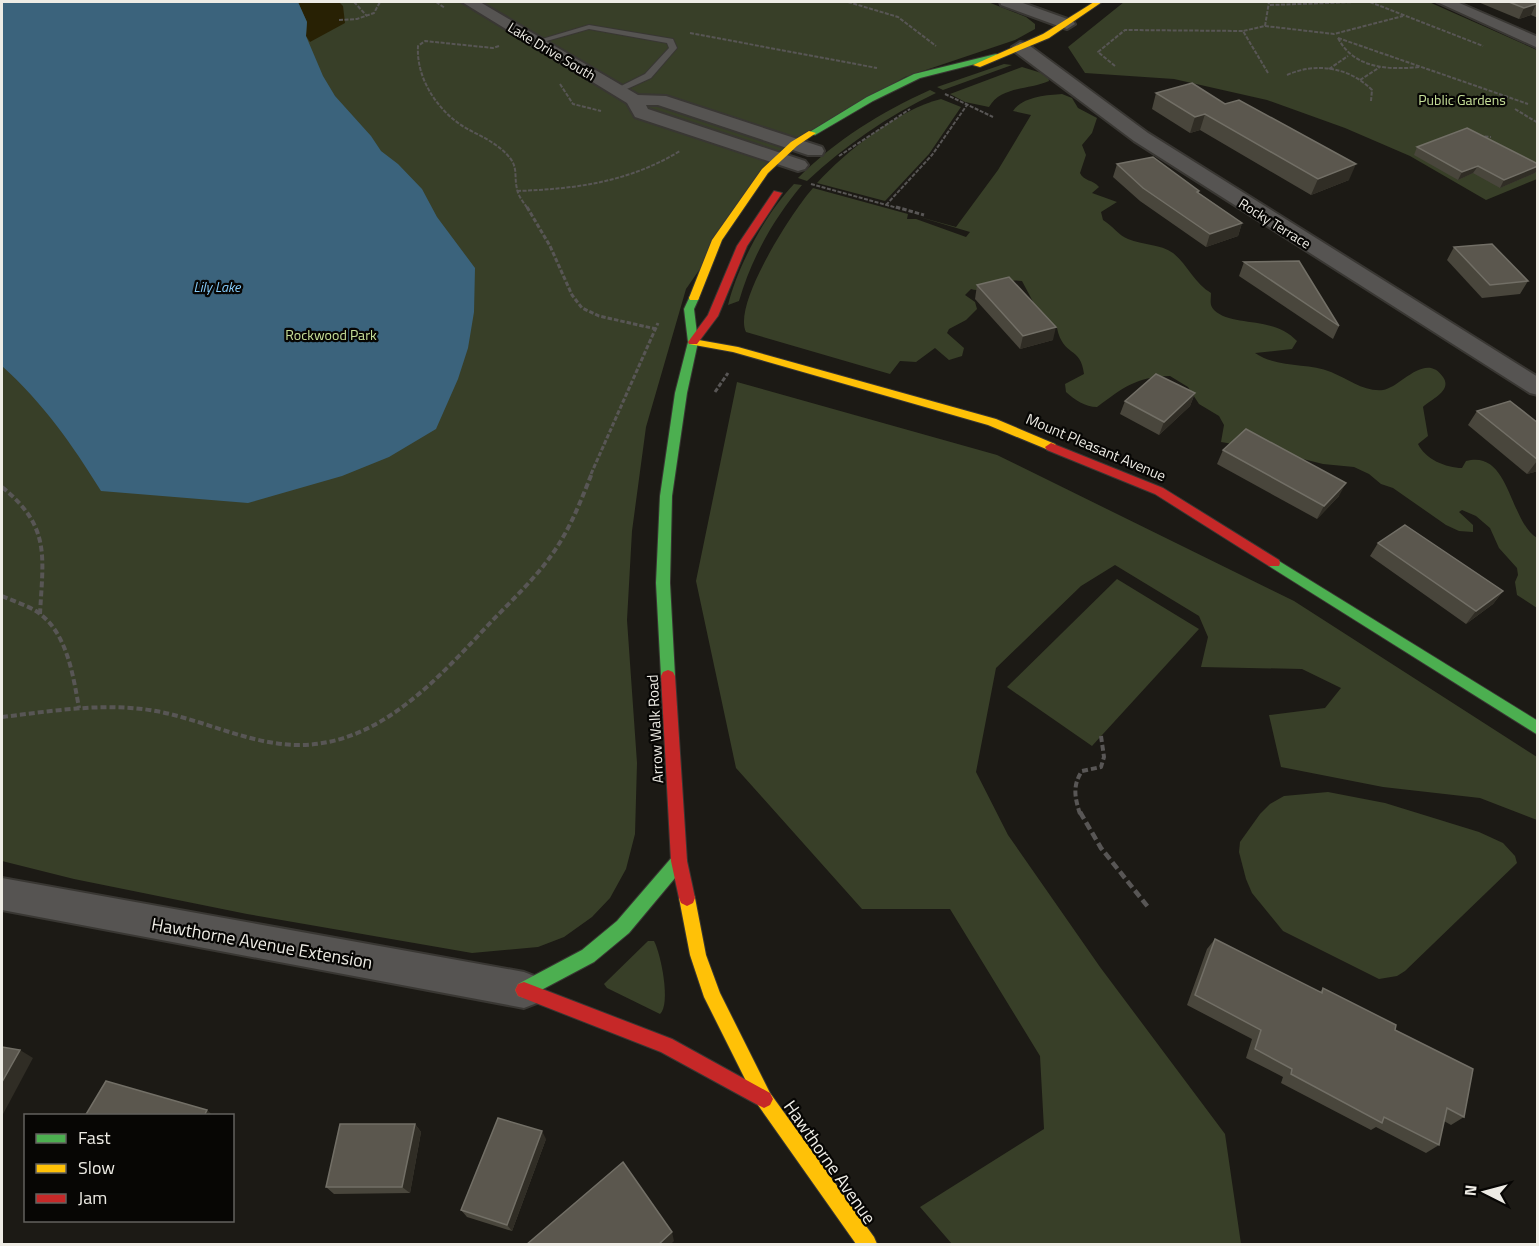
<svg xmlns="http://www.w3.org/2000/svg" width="1539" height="1246" font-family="'Titillium Web',sans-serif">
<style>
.green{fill:#383f28}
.sand{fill:#282104}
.water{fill:#3b637c}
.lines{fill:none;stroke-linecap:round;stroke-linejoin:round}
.lane-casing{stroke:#393733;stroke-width:2}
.street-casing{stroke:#393733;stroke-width:4}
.fast-casing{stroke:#393733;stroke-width:2}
.slow-casing{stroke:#393733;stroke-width:2}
.jam-casing{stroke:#393733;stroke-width:2}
.path-far3{stroke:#585655;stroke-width:2;stroke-dasharray:4 1.5;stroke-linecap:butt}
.path-far2{stroke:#585655;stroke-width:3;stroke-dasharray:4.5 2;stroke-linecap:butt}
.path-far1{stroke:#585655;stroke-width:4;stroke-dasharray:6 3;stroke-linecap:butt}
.path{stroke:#585655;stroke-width:4.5;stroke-dasharray:8 4;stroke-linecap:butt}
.lane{fill:#565452;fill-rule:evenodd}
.street{fill:#565452;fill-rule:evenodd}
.fast{fill:#4caf50;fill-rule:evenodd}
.slow{fill:#ffc107;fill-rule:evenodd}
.jam{fill:#c62828;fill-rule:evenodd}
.wall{fill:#49463c}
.shaded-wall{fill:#302d25}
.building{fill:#5b574e;stroke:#726f66;stroke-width:1.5}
.labels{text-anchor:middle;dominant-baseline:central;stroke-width:4.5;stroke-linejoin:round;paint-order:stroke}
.far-street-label{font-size:14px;fill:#eeece5;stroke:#070604}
.far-park-label{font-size:14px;fill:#c7e099;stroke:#070604}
.far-water-label{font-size:14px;font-style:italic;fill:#85cbf9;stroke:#070604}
.street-label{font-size:15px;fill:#eeece5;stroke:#070604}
.near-street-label{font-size:18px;fill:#eeece5;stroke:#070604}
</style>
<rect width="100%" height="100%" fill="#1c1a15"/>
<g class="green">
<polygon points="2,2 988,2 1026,17 1035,24 1035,29 1015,40 905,77 786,145 686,289 646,427 632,531 627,620 637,763 635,834 626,869 610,898 592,917 564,937 538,947 472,953 247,914 74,879 2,861"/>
<polygon points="1124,2 1429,2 1537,50 1537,179 1486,200 1410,156 1345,128 1267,100 1174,79 1085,73 1068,47"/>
<polygon points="1004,64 1012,65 943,90 937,87"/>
<path d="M1022,67L1048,75L1049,81C1029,90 1001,86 989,107L965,102L950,94Z"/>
<path d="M930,90L936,93C887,116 846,145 807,181L798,178C836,140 881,112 930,90Z"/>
<path d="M1062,94L1072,98L1078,108L1097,118L1092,133L1082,145L1086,155L1080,173C1083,181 1094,180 1099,187L1092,193L1117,202L1101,212L1103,220C1113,226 1118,235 1128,239C1143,245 1160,244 1173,253C1187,264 1195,284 1211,293C1211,300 1209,305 1214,310C1233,328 1273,315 1297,341L1292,349L1255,353C1279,369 1307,362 1331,372C1348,379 1364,392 1383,390C1400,388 1425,351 1443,377C1453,391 1430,400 1423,407L1428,436L1418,444C1425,459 1446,468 1462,468L1466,461C1510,449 1509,521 1537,538V608L1517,595L1515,582L1518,575L1517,568L1499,548L1490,528L1476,516L1462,510L1459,512L1473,525V532L1459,531L1446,525L1393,488L1381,484L1369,474L1354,467L1323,464L1263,449L1221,442L1224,425L1219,416L1199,404L1188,387L1170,376C1135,377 1123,388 1097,407C1085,407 1075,400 1066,392L1065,384L1084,374C1081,346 1063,357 1057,328L1039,313L1022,281C999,277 986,294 971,289L965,295L975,302L977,309L966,320L949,329L947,333L964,348L962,356L949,360L935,348L916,362L900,361L890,374L746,332C732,304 794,209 813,188L908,214L907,219H916L966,237L970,232L916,216L956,227L998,170L1031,115L1013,111C1022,97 1046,95 1062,94Z"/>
<path d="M941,99L961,107L929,154L885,201L817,183C845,152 899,109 941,99Z"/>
<path d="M794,184L802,185C773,220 752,257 739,301L728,305C738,265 766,213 794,184Z"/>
<polygon points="737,382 997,455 1294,601 1537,757 1537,820 1480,798 1383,787 1281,767 1269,715 1325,708 1341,688 1302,669 1201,667 1208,637 1199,616 1115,565 1081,586 996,668 976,772 1008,835 1100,967 1225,1134 1241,1244 952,1244 920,1207 1044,1129 1040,1056 950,909 862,909 736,768 696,581"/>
<polygon points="1117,579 1199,629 1092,746 1007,687"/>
<polygon points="1328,792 1385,803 1479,832 1503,843 1515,856 1517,863 1405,971 1397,976 1379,979 1283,931 1252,893 1246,879 1239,852 1240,842 1260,814 1270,804 1284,796"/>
<path d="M648,941H654C661,954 671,1004 660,1014L607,988L604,984Z"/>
</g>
<polygon class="sand" points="298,2 339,2 343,6 345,23 310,42 306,36 307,22"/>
<path class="water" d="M2,2H298L307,22L306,36L323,76L335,96L371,136L381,151L398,164L422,189L437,217L475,268L474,312L468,348L458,379L436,429L389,457L342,476L248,503L101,491C72,444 43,403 2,366Z"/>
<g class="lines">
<g class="lane-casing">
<polygon id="lane" points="589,25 673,39 677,48 651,78 618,93 615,93 615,89 645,74 669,48 667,43 589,29 536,44 532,42"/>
</g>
<g class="street-casing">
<g id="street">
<polygon points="462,2 480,2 638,95 666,96 822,147 824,151 822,155 808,155 658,105 646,105 648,109 805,161 808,165 805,169 798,171 635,117 627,103"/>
<polygon points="1000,2 1020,2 1073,21 1075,24 1067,29 1061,27 1001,5"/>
<polygon points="1437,2 1457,2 1538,37 1538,48"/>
<polygon points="1020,42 1026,43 1148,133 1538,377 1538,395 1530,393 1134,141 1014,51 1012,47"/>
<polygon points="2,878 524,972 537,977 542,990 537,1003 524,1008 2,910"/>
</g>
</g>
<g class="fast-casing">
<g id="fast">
<polygon points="996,54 1000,56 999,58 920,78 873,101 815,135 808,133 867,97 914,74"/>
<polygon points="694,295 699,298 694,309 698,342 687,393 672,496 670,583 675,676 673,680 663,680 661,676 656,583 660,496 675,393 688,342 684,309 690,296"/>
<polygon points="1274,558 1538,721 1538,735 1269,566 1268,563 1269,560"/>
<polygon points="679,854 685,856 687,861 685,866 629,933 594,962 530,996 524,998 518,996 515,990 518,984 582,950 617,921 673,856"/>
</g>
</g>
<g class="slow-casing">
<g id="slow">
<polygon points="1094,2 1102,2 1049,38 980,67 973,65 1043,34"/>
<polygon points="809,131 816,133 797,146 768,173 722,240 699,298 698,300 690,300 689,298 712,240 762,169 791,142"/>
<polygon points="693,339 738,347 996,419 1055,444 1057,447 1051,451 988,425 733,352 689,344 689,340"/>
<polygon points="687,890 693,893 695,898 706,955 720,993 770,1093 874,1237 877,1244 856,1244 758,1105 704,997 690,955 679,898 681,893"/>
</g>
</g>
<g class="jam-casing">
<g id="jam">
<polygon points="774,191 782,193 747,246 718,316 697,344 689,344 688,342 708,315 737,246"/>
<polygon points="1051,443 1163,488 1279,560 1280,563 1279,566 1269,566 1155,494 1047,450 1045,447"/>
<polygon points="668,670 673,672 675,676 687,861 695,898 693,903 687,906 681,903 679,898 671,861 661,676 663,672"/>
<polygon points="524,982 672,1039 770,1093 773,1099 770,1105 764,1108 758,1105 661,1052 518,996 515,990 518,984"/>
</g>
</g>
<g class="path-far3">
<polyline points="354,2 367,16"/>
<polyline points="436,2 445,8"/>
<polyline points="848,2 898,17 936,46"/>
<polyline points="1370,2 1483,46"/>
<polyline points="1270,5 1356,2"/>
<polyline points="339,20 357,19 374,13 380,2"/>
<polyline points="1265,26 1334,34 1403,16"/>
<polyline points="690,33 877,68"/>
<polyline points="1338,38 1528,104"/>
<path d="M1338,38C1354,69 1389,70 1420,67"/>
<path d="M499,46L493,48L425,41L418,46C416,78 437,110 464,127C480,136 498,143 510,158C518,168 514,177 517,189C518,196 524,203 528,209"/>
<polyline points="1115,66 1098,52 1125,30 1243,31"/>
<polyline points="1329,69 1348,56"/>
<polyline points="1268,73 1243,31 1265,26 1269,2"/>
<path d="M1287,75C1316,62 1349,67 1372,90L1371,101"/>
<polyline points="1360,80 1380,67"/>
<polyline points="560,84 573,104 601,111"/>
<polyline points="945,94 993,117"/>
<polyline points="1515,109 1538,123"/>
<polyline points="1479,136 1491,137"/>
<polyline points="839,156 910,109"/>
<polyline points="811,184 901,209"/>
<path d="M517,191C576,189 629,182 680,151"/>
<polyline points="886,205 932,155 967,105"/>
</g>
<g class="path-far2">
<polyline points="527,207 550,246 572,295 582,308 599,316 656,329"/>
<polyline points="896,207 924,215"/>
<polyline points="715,392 728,373"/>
<polyline points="591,474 658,323"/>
</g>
<g class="path-far1">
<path d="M2,487C51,527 43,556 40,614"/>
<path d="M2,596C13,601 26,605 36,611C67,631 73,675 79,708"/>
<path d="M2,717C53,711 105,702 156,711C204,720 248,744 297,745C380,746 439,677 491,622C514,598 539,575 557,547C572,524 582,498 592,473"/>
<path d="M1080,814C1075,798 1072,786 1082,771L1101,767L1104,757L1101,736"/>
</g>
<polyline class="path" points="1080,812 1101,848 1148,907"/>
<use href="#lane" class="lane"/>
<use href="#street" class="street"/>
<use href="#fast" class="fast"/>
<use href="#slow" class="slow"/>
<use href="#jam" class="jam"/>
</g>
<g class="wall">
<polygon points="1478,2 1538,2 1538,18 1531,15 1519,19"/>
<polygon points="1156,93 1225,104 1349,180 1311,195 1200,130 1190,133 1152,109"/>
<polygon points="1417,147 1538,164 1538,169 1535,173 1500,188 1473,173 1458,180 1414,155"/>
<polygon points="1117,164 1199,191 1199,194 1242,223 1238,236 1206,247 1140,201 1113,177"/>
<polygon points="1454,247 1528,281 1520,294 1482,298 1447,260"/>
<polygon points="1244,262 1339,326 1333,339 1239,276"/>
<polygon points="977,285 1053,340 1020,349 975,299"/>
<polygon points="1195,393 1190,406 1159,435 1120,414 1125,401"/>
<polygon points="1477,411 1538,423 1538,471 1527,474 1468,425"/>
<polygon points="1223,450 1339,496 1317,519 1217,464"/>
<polygon points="1378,543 1503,591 1493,604 1466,624 1370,556"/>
<polygon points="1215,939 1320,992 1323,988 1395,1030 1464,1117 1451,1125 1444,1121 1439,1145 1426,1153 1376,1127 1371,1130 1281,1083 1283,1077 1246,1058 1252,1039 1187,1005 1207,949"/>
<polygon points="415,1124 421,1132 410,1193 334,1194 326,1187"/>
<polygon points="546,1139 512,1231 467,1217 461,1210"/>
</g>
<g class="shaded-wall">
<polygon points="1536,4 1531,15 1519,19 1524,8"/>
<polygon points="1205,114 1200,130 1190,133 1195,117"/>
<polygon points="1356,164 1349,180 1311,195 1318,179"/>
<polygon points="1478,166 1473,173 1458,180 1462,172"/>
<polygon points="1538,166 1538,169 1535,173 1500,188 1504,180"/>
<polygon points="1242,223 1238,236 1206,247 1210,234"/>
<polygon points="1056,327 1053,340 1020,349 1023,336"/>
<polygon points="1195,393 1190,406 1159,435 1164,422"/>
<polygon points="1538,460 1538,471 1527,474 1537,461"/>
<polygon points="1346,483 1339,496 1317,519 1324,506"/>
<polygon points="1503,591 1493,604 1466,624 1476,611"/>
<polygon points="20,1050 33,1058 2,1116 2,1082"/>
<polygon points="207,1110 214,1116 204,1116"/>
<polygon points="415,1124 421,1132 410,1193 402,1187"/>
<polygon points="542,1131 546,1139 512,1231 507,1225"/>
<polygon points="672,1232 674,1241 670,1245 658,1245"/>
</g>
<g class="building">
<polygon points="1509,2 1538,2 1538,4 1536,4 1524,8"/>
<polygon points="1192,83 1225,104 1239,100 1356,164 1318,179 1205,114 1195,117 1156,93"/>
<polygon points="1467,128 1538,164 1538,166 1504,180 1478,166 1462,172 1417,147"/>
<polygon points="1153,157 1199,191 1197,192 1242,223 1210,234 1143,188 1117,164"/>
<polygon points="1492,244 1528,281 1490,285 1454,247"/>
<polygon points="1299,261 1339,326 1244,262"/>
<polygon points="1009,277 1056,327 1023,336 977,285"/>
<polygon points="1156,374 1195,393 1164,422 1125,401"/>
<polygon points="1510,401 1538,423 1538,460 1477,411"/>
<polygon points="1246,429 1346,483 1324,506 1223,450"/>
<polygon points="1405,525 1503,591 1476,611 1378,543"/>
<polygon points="1215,939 1322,993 1323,988 1396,1025 1395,1030 1473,1069 1464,1117 1447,1108 1439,1145 1384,1117 1382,1123 1291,1074 1292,1069 1255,1049 1261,1030 1195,995"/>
<polygon points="2,1047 20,1050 2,1082"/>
<polygon points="106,1081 207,1110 204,1116 85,1116"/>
<polygon points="498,1118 542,1131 507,1225 461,1210"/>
<polygon points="340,1124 415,1124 402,1187 326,1187"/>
<polygon points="623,1162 672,1232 658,1245 526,1245"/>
</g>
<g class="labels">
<g class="far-street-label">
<text transform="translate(552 51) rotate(31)">Lake Drive South</text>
<text transform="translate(1275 223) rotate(32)">Rocky Terrace</text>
</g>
<g class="far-park-label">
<text x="1462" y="99">Public Gardens</text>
<text x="331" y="334">Rockwood Park</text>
</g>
<g class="far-water-label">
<text x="217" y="286">Lily Lake</text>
</g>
<g class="street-label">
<text transform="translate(1096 447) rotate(23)">Mount Pleasant Avenue</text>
<text transform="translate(655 729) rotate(-93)">Arrow Walk Road</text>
</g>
<g class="near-street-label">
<text transform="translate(262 943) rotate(10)">Hawthorne Avenue Extension</text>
<text transform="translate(830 1162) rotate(55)">Hawthorne Avenue</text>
</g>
</g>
<rect width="1539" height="1246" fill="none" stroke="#eeece5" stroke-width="6"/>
<rect x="24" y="1114" width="210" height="108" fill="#070604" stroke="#63625e" stroke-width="1.5"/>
<rect x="36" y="1134" width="30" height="9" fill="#4caf50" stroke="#63625e" stroke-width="1.5"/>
<text x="78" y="1144" font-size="18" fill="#eeece5">Fast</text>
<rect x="36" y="1164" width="30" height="9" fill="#ffc107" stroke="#63625e" stroke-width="1.5"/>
<text x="78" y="1174" font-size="18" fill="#eeece5">Slow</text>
<rect x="36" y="1194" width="30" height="9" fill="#c62828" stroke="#63625e" stroke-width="1.5"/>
<text x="78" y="1204" font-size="18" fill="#eeece5">Jam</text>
<g transform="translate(1485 1192) rotate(276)" stroke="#070604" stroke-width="4.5" paint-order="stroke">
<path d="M0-4.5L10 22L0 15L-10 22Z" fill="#eeece5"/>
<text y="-9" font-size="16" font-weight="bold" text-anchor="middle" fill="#eeece5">N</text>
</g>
</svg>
